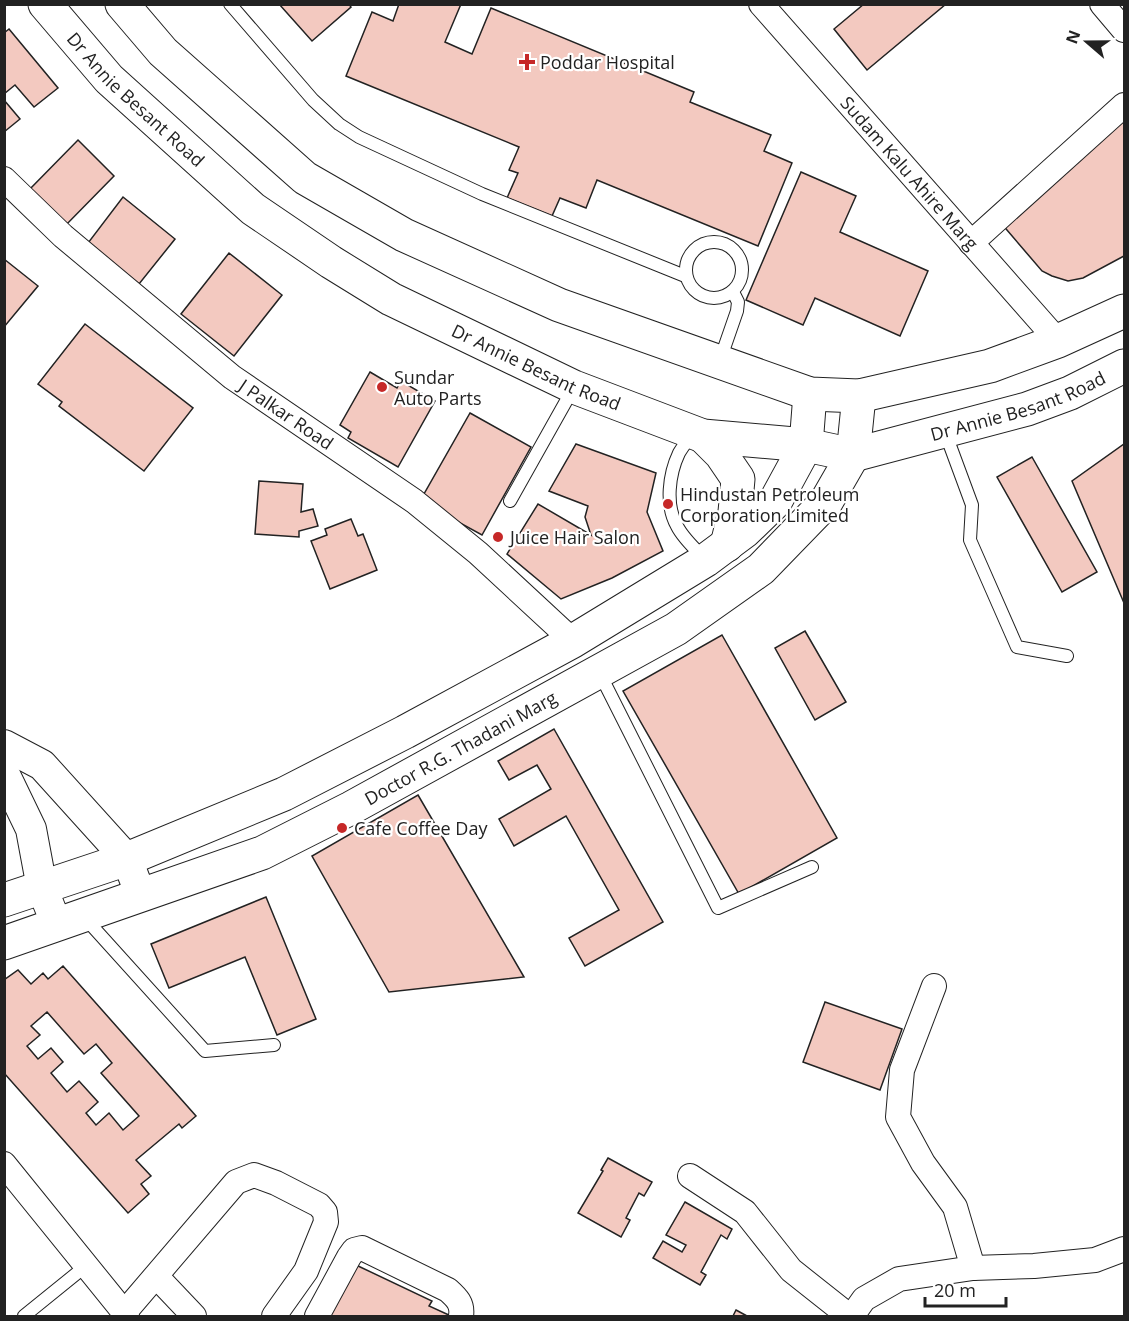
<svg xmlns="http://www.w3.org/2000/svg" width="1129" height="1321" font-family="'Open Sans',sans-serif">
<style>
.building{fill:#f3c9c0;stroke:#222;stroke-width:1.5;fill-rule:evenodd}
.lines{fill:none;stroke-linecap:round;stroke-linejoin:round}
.service-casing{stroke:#222;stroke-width:14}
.minor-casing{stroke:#222;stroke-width:26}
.tertiary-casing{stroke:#222;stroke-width:32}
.primary-casing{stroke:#222;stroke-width:35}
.service{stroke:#fff;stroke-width:12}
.minor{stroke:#fff;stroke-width:24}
.tertiary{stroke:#fff;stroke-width:30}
.primary{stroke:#fff;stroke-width:33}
.poi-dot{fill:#c62828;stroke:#fff;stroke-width:2}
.labels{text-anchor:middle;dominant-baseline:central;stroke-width:4.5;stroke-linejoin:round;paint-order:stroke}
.poi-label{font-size:18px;fill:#222;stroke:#fff;text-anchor:start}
.street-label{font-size:18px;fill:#222;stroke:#fff}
</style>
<rect width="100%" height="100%" fill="#fff"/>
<g class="building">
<polygon points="279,4 349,4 351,7 312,41"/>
<polygon points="399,4 461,4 445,42 472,54 491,8 694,92 690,102 771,135 764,151 792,163 758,246 597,180 586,208 560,198 552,216 507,198 518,173 509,170 519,147 346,76 372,12 393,21"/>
<polygon points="864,4 946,4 867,70 834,29"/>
<polygon points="9,29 58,88 34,107 15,85 4,94 4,33"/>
<polygon points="4,100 20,119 4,132"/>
<polygon points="1124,111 1124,256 1083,278 1068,281 1052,276 1042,271 1001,223"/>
<polygon points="78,140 114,176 64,227 28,191"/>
<polygon points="801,172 856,196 840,232 928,271 900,336 815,298 803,325 746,300"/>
<polygon points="123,197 175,239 139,284 88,243"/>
<polygon points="229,253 282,295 234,356 181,314"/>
<polygon points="4,259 38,286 4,327"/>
<polygon points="85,324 193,408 144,471 59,406 62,402 38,384"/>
<polygon points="370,372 397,388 401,381 435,401 398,467 348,438 351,432 340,425"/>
<polygon points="470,413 531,447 482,535 420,501"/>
<polygon points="576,444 656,473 647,512 663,551 612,578 561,599 507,554 538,504 591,535 585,517 588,506 549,491"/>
<polygon points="1124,444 1124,603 1072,481"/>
<polygon points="1032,457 1097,572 1062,592 997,477"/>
<polygon points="259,481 303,484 301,512 313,509 318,526 299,531 299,537 255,534"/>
<polygon points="351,519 358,536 363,534 377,570 330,589 311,541 327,535 325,529"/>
<polygon points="805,631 846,702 815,720 775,648"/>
<polygon points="722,635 837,838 739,894 623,691"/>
<polygon points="554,729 663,922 585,966 569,938 619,910 566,816 514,846 499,819 551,789 537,765 509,780 498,761"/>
<polygon points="418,795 524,977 389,992 312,856"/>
<polygon points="266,897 316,1019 277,1035 245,957 169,988 151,944"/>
<path d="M63,966L196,1116L182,1128L179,1124L136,1160L151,1176L141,1184L149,1194L128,1213L4,1073V980L18,970L31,984L43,973L48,979ZM47,1012L84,1054L96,1044L112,1063L101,1073L139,1116L123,1130L109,1113L96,1125L86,1113L98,1102L79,1081L67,1092L51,1073L63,1062L51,1048L38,1059L27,1046L40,1035L31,1026Z"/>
<polygon points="825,1002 902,1029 880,1090 803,1062"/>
<polygon points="608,1158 652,1182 644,1196 639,1193 626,1218 630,1220 621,1237 578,1213 603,1171 601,1170"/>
<polygon points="685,1202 732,1229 727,1239 721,1235 701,1272 706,1275 700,1285 653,1258 663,1241 682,1252 686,1245 666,1235"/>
<polygon points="356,1265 432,1301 429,1306 451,1316 328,1316"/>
<polygon points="736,1310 747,1316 733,1316"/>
</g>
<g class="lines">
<g class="service-casing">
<g id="service">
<polyline points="230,4 313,100 339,124 359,137 482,194 685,276"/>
<circle cx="714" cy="270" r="28"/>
<polyline points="720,360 737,311 738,302 733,292"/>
<polyline points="945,432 972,505 970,540 1017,647 1067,656"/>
<path d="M693,433C688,440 683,446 679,453C669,474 665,505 677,526C683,538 694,548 704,558"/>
<polyline points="510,501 574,387"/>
<polyline points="599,672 718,908 812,867"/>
<polyline points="84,917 205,1051 274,1045"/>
<polyline points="24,1316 87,1265"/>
</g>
</g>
<g class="minor-casing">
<g id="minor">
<path id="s1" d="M761,4L1058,341"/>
<polyline points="1102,4 1124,30"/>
<path id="s2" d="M4,179L63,236L232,377L414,501L478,553L573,641"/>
<polyline points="971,243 1124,105"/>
<polyline points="934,986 902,1070 898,1117 923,1163 955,1207 973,1268"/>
<polyline points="4,1164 127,1316"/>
<polyline points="690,1176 745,1212 791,1270 849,1316"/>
<polyline points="157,1277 194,1316"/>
<polyline points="124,1313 236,1182 254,1175 276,1183 319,1205 325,1212 326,1222 306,1271 274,1316"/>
<path d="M317,1316L349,1257L354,1250L362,1248L448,1290C457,1298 463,1304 461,1316"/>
<polyline points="852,1316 864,1299 899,1279 973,1268 1034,1266 1095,1260 1124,1249"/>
</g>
</g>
<g class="tertiary-casing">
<g id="tertiary">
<polyline points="4,745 42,765 127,859 141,896"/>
<polyline points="4,773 31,829 42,888 57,925"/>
</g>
</g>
<g class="primary-casing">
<g id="primary">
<path id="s3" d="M45,4L109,79L253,209L331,262L391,299L574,387L703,436L806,445L853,455L1027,409L1070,393L1124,366"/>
<polyline points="122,4 163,52 305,178 404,235 559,305 810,394 859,396 990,366 1058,341 1124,311"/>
<polyline points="703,436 721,454 738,479 735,512 727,545"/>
<polyline points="4,900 127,859 284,794 405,732 573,641 706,560 745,531 775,502 806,445 810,394"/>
<path id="s4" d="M4,943L262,853L351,808L676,629L761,569L826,502L853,455L859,396"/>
</g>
</g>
<use href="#service" class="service"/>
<use href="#minor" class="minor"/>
<use href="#tertiary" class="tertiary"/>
<use href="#primary" class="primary"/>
</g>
<g class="poi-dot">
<path d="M524 53h6v6h6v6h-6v6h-6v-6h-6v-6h6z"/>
<circle cx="382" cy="387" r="6"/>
<circle cx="668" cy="504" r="6"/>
<circle cx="498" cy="537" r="6"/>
<circle cx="342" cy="828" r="6"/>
</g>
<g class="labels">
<g class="poi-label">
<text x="540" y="62">Poddar Hospital</text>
<text x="394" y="377">Sundar<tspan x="394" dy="21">Auto Parts</tspan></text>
<text x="680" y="494">Hindustan Petroleum<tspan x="680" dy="21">Corporation Limited</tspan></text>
<text x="510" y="537">Juice Hair Salon</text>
<text x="354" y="828">Cafe Coffee Day</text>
</g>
<g class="street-label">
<text stroke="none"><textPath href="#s3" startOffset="132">Dr Annie Besant Road</textPath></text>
<text stroke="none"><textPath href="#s1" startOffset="225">Sudam Kalu Ahire Marg</textPath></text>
<text stroke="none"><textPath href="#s3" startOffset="618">Dr Annie Besant Road</textPath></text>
<text stroke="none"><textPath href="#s3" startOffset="1122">Dr Annie Besant Road</textPath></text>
<text stroke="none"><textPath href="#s2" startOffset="368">J Palkar Road</textPath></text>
<text stroke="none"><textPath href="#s4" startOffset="498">Doctor R.G. Thadani Marg</textPath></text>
</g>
</g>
<rect width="1129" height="1321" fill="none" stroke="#222222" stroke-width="12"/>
<g transform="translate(1087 42) rotate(290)" stroke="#ffffff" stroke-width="4.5" paint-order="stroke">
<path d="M0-4.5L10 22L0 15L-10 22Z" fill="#222222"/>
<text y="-9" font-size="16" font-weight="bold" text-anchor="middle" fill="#222222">N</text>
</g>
<path d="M925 1297v9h81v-9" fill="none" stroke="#222222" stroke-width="3"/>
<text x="934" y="1297" font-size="18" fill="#222222" stroke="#ffffff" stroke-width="4.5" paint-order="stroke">20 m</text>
</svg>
